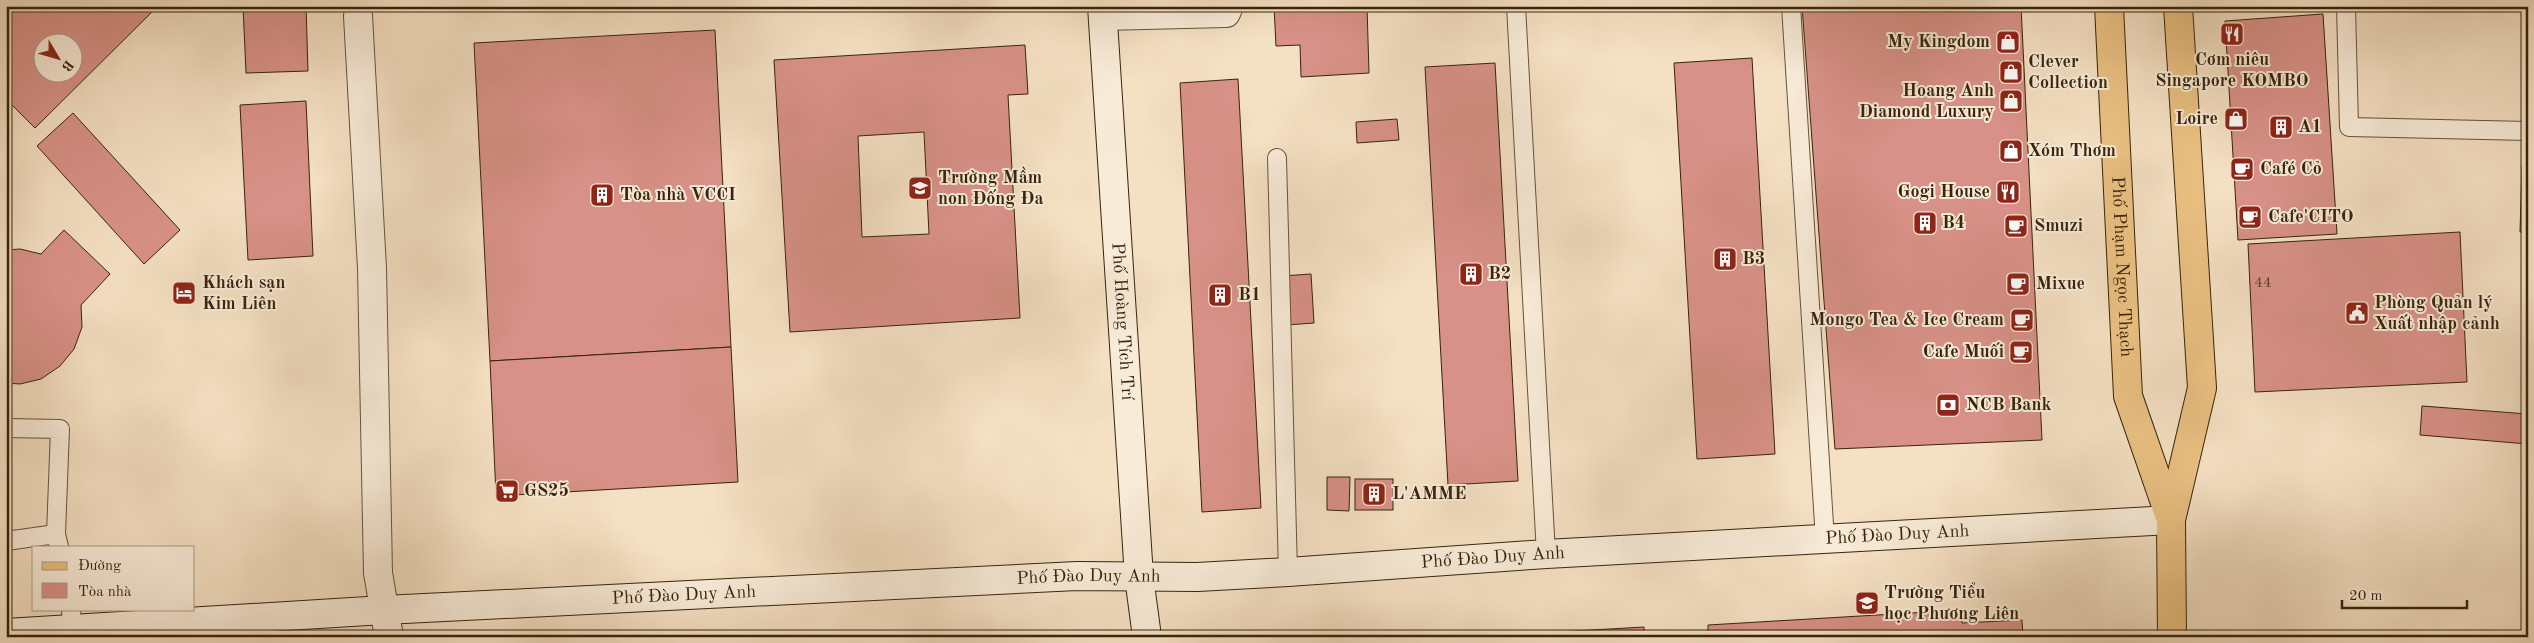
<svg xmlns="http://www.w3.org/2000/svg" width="2534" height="643" font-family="'Old Standard TT',serif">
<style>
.building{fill:#d89188;stroke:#37240b;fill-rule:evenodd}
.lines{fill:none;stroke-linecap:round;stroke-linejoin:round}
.lane-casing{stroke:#665339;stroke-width:20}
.street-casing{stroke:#665339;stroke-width:30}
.secondary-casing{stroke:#37240b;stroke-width:30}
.primary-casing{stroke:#37240b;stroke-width:30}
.lane{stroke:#f8ebd8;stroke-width:18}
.street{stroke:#f8ebd8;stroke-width:28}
.secondary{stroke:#f8ebd8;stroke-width:28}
.primary{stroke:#eac082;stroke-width:28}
.labels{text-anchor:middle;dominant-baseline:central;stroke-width:4;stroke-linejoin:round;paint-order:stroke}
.number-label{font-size:15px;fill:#5f3f2a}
.poi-label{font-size:18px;font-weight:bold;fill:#37240b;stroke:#f8ebd8;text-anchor:start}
.street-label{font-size:18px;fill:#37240b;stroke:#f8ebd8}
</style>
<rect width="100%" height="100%" fill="#f4e0c3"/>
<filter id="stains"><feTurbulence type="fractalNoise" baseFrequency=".004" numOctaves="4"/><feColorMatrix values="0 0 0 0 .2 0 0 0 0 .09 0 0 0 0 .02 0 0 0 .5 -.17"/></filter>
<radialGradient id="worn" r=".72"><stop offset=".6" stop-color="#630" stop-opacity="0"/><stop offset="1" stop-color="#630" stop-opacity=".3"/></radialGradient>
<g class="building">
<path d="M6,6H158L35,128L6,99ZM42,42H72V72H42Z"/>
<polygon points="243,6 306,6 308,71 246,73"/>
<polygon points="1274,6 1367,6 1369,73 1301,77 1300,45 1276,46"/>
<polygon points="1802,6 2021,6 2042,440 1835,449"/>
<polygon points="2323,14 2337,234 2238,240 2225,21"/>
<polygon points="715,30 731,347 490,361 474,43"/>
<path d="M1025,45L1028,94L1008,95L1020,318L790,332L774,60ZM924,132L929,234L862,237L858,136Z"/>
<polygon points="1752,58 1775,454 1697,459 1674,63"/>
<polygon points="1495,63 1518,481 1448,485 1425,67"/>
<polygon points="1238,79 1261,508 1202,512 1180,83"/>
<polygon points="306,101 313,256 248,260 240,105"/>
<polygon points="73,113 180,230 144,264 37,146"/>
<polygon points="1397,119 1399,140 1357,143 1356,122"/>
<polygon points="2522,165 2528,165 2528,232 2520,232"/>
<polygon points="64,230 110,274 81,305 82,327 74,349 60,366 41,379 20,384 6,383 6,250 20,249 41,254"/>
<polygon points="2460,232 2467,382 2255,392 2248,244"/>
<polygon points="1311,274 1314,323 1286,325 1282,276"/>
<polygon points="731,347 738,482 496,496 490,361"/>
<polygon points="2422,406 2528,414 2528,444 2420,435"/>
<polygon points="1327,477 1350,477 1349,511 1327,510"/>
<rect x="1355" y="479" width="38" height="31"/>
<polygon points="1962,610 1962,623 2022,620 2023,637 1708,637 1708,625"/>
<polygon points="1644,627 1644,637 1522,637 1522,634"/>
</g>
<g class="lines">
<g class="lane-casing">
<g id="lane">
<polyline points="1516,6 1546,554"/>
<polyline points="1791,6 1825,540"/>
<polyline points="2346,6 2349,127 2528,131"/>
<polyline points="1277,158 1288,572"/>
<polyline points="6,428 60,429 56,534 59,547"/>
<polyline points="6,541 56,534"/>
<polyline points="71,609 72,628"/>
</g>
</g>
<g class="street-casing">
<g id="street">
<polyline points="358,16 372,268 378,573 389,637"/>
<polyline points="1103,16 1226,13 1229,6"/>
</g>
</g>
<g class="secondary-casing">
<g id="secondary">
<path id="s1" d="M1102,6L1139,577L1147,637"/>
<path id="s2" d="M6,633L384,610L1077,576L1197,577L1288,572L1546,554L2171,520"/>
</g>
</g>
<g class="primary-casing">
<g id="primary">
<path id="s3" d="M2109,6L2128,396L2171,520"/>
<polyline points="2172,637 2171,520 2202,388 2178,6"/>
</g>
</g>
<use href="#lane" class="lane"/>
<use href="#street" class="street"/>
<use href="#secondary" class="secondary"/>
<use href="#primary" class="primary"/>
</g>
<defs>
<g id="restaurant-square" transform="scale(1.25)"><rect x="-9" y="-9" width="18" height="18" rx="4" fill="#8f2418" stroke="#f8ebd8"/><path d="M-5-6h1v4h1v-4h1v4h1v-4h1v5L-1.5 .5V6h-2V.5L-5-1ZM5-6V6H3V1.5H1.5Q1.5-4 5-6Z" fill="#fff"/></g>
<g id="shop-square" transform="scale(1.25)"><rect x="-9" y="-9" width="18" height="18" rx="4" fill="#8f2418" stroke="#f8ebd8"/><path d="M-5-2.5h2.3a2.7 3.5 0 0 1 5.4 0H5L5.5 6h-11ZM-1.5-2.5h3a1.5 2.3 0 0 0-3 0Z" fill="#fff"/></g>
<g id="building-square" transform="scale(1.25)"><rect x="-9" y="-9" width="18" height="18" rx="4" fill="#8f2418" stroke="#f8ebd8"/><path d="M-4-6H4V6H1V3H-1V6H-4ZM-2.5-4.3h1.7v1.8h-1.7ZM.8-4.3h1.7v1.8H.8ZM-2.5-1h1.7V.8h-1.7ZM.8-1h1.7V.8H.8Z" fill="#fff"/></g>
<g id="cafe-square" transform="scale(1.25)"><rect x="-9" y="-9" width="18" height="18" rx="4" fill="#8f2418" stroke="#f8ebd8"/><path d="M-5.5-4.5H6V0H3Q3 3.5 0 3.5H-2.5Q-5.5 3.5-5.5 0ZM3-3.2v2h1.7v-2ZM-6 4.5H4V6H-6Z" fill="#fff"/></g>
<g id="school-square" transform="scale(1.25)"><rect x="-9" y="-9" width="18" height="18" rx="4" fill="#8f2418" stroke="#f8ebd8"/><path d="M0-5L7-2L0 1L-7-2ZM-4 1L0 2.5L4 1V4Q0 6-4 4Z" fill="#fff"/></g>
<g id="hotel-square" transform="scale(1.25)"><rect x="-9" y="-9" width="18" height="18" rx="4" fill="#8f2418" stroke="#f8ebd8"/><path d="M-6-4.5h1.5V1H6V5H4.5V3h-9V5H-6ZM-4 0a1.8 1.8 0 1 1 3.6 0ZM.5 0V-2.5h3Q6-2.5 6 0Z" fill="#fff"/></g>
<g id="civic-square" transform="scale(1.25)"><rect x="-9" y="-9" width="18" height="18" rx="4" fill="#8f2418" stroke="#f8ebd8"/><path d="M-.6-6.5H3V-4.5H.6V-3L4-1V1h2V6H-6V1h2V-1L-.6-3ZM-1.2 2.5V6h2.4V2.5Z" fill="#fff"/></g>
<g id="bank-square" transform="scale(1.25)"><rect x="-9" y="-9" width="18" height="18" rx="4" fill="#8f2418" stroke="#f8ebd8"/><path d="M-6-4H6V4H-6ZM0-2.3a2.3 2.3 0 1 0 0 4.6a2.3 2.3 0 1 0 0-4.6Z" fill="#fff"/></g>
<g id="supermarket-square" transform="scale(1.25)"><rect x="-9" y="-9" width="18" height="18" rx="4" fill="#8f2418" stroke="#f8ebd8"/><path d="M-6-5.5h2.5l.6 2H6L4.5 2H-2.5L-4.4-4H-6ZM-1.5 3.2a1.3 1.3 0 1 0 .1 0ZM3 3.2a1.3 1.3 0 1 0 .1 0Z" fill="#fff"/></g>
</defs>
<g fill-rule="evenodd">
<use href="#restaurant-square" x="2232" y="34"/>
<use href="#shop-square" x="2008" y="42"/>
<use href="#shop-square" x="2011" y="72"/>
<use href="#shop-square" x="2011" y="101"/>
<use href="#shop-square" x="2236" y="119"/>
<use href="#building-square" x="2281" y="127"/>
<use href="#shop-square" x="2011" y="151"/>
<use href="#cafe-square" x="2242" y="169"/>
<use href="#school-square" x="920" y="188"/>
<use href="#restaurant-square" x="2008" y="192"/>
<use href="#building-square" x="602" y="195"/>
<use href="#cafe-square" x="2250" y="217"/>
<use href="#building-square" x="1925" y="223"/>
<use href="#cafe-square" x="2016" y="226"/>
<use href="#building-square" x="1725" y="259"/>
<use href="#building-square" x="1471" y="274"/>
<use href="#cafe-square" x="2018" y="284"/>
<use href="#hotel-square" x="184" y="293"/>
<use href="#building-square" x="1220" y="295"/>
<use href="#civic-square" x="2357" y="313"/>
<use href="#cafe-square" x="2022" y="320"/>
<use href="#cafe-square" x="2021" y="352"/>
<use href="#bank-square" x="1948" y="405"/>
<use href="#supermarket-square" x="507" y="491"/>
<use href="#building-square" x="1374" y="494"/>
<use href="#school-square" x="1867" y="603"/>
</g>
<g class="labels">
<g class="number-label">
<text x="2263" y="283">44</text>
</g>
<g class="poi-label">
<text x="1990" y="42" text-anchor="end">My Kingdom</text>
<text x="2232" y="60" text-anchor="middle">Cơm niêu<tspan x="2232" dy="21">Singapore KOMBO</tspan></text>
<text x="2028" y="62">Clever<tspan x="2028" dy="21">Collection</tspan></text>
<text x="1994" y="91" text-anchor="end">Hoang Anh<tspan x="1994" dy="21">Diamond Luxury</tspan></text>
<text x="2218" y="119" text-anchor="end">Loire</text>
<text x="2298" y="127">A1</text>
<text x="2028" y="151">Xóm Thơm</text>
<text x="2260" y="169">Café Cỏ</text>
<text x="938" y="178">Trường Mầm<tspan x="938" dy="21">non Đống Đa</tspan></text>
<text x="1990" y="192" text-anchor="end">Gogi House</text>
<text x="620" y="195">Tòa nhà VCCI</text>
<text x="2268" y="217">Cafe'CITO</text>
<text x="1942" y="223">B4</text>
<text x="2034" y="226">Smuzi</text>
<text x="1742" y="259">B3</text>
<text x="1488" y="274">B2</text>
<text x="202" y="283">Khách sạn<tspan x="202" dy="21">Kim Liên</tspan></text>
<text x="2036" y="284">Mixue</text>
<text x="1238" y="295">B1</text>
<text x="2374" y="303">Phòng Quản lý<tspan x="2374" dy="21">Xuất nhập cảnh</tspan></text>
<text x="2004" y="320" text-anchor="end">Mongo Tea &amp; Ice Cream</text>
<text x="2004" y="352" text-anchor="end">Cafe Muối</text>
<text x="1966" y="405">NCB Bank</text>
<text x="524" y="491">GS25</text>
<text x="1392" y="494">L'AMME</text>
<text x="1884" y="593">Trường Tiểu<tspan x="1884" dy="21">học Phương Liên</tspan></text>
</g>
<g class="street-label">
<text stroke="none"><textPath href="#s3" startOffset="261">Phố Phạm Ngọc Thạch</textPath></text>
<text stroke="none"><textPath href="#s1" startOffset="316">Phố Hoàng Tích Trí</textPath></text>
<text stroke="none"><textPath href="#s2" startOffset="1894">Phố Đào Duy Anh</textPath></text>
<text stroke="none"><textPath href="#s2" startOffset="1489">Phố Đào Duy Anh</textPath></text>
<text stroke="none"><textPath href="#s2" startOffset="1084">Phố Đào Duy Anh</textPath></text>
<text stroke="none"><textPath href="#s2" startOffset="679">Phố Đào Duy Anh</textPath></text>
</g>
</g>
<rect width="2534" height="643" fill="none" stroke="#f4e0c3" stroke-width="25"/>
<rect x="8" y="8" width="2519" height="628" fill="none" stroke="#37240b" stroke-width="2.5"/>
<rect x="12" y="12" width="2509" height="618" fill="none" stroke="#37240b"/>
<rect x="32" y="546" width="162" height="65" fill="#f8ebd8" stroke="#ab9b86"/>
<rect x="42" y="562" width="25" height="8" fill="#eac082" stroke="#ab9b86"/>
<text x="78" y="570" font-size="15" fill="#37240b">Đường</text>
<rect x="42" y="583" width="25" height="15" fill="#d89188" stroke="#ab9b86"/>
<text x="78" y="596" font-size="15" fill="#37240b">Tòa nhà</text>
<g transform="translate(58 58) rotate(128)"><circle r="24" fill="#f8ebd8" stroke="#ab9b86"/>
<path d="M0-4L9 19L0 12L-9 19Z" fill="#8f2418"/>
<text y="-8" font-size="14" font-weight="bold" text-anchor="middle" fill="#37240b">B</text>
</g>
<path d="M2342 600v8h125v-8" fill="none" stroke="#37240b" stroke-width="2.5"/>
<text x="2349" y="600" font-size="15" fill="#37240b" stroke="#f8ebd8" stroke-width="4" paint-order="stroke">20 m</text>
<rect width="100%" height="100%" filter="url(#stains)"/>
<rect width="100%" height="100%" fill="url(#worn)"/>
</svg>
